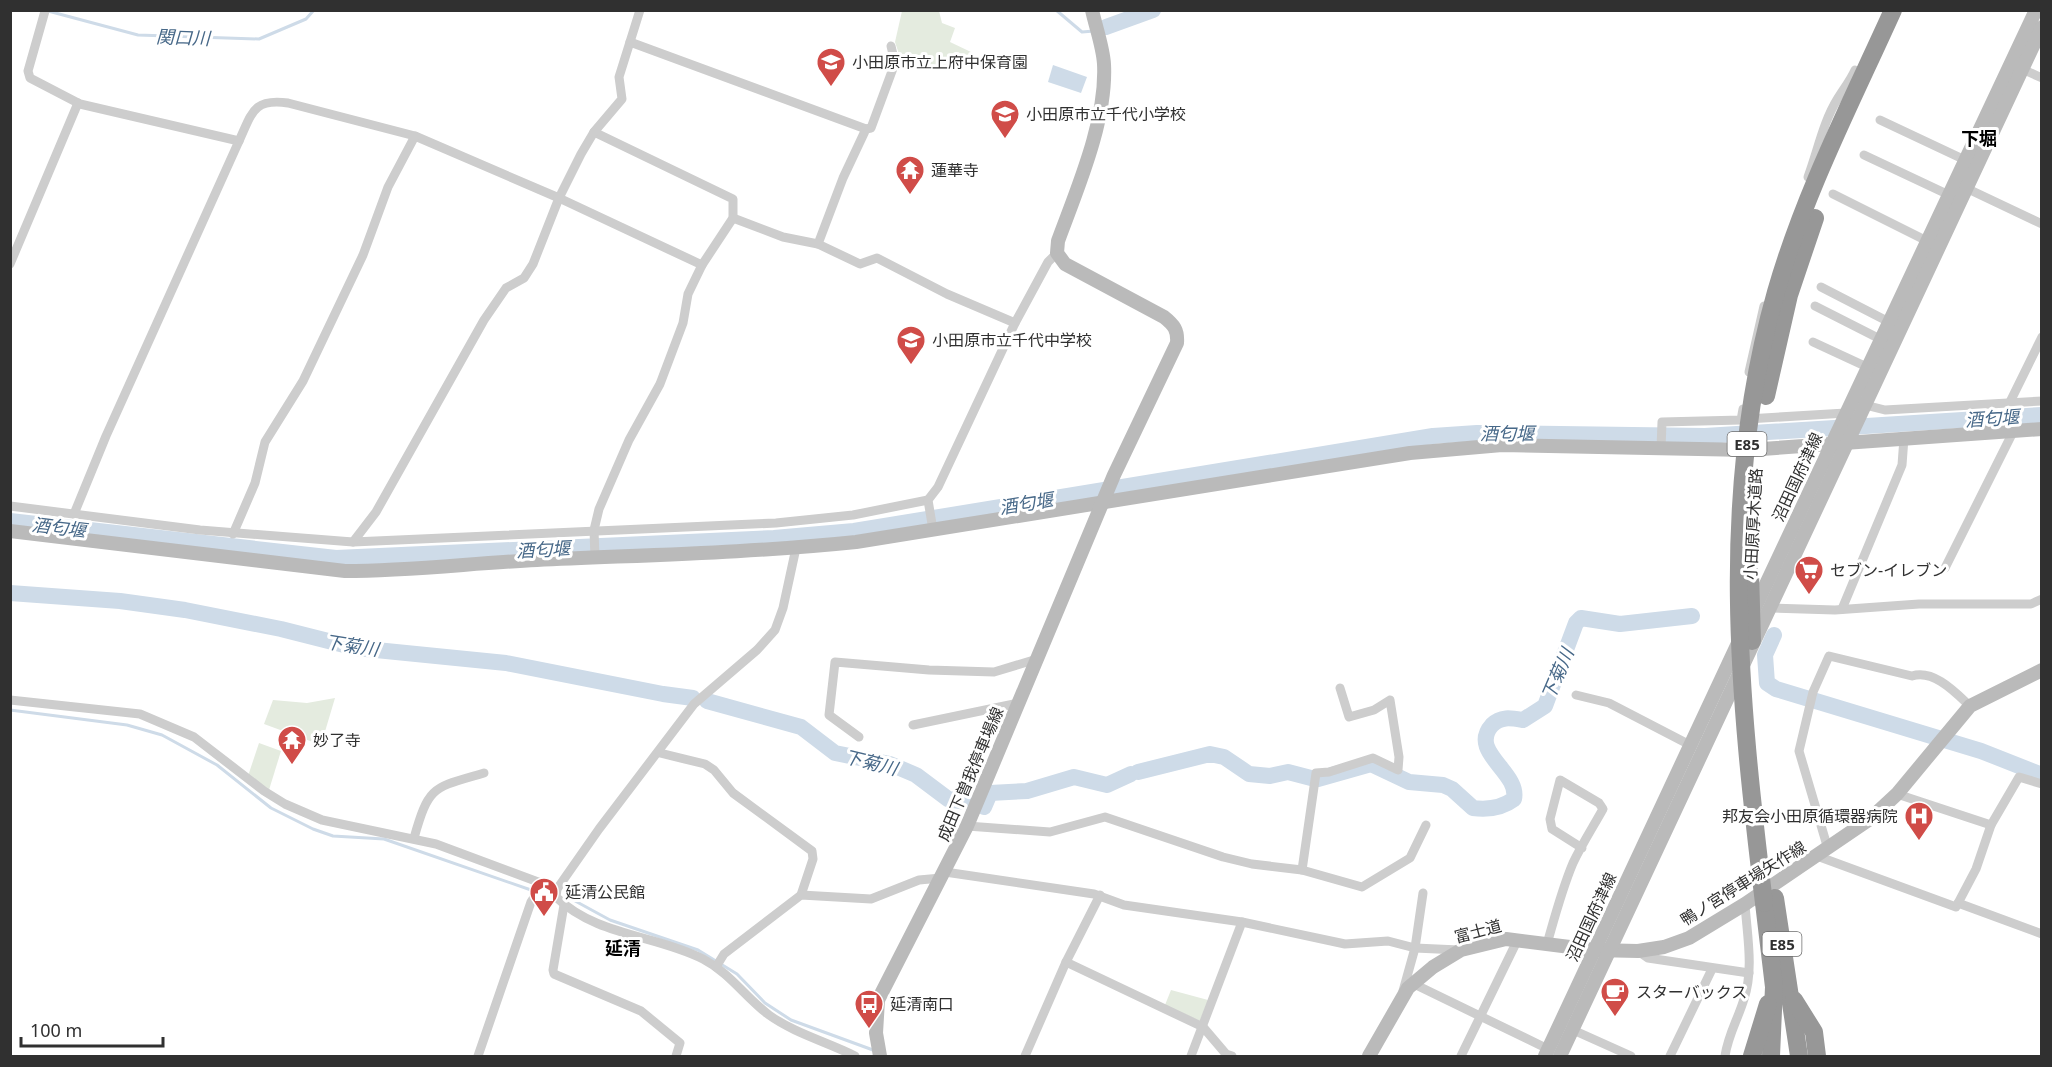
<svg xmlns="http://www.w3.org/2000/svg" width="2052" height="1067" font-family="'Noto Sans','Noto Sans JP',sans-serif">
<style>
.green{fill:#e4ebdf}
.water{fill:#cedbe8}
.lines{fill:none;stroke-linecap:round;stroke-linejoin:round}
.stream{stroke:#cedbe8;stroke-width:3}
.river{stroke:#cedbe8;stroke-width:16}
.street{stroke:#cdcdcd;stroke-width:9}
.secondary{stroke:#bababa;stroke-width:14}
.highway{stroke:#979797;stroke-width:18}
.highway-bridge{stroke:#979797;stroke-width:18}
.labels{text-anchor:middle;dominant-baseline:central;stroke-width:6;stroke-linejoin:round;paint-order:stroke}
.shield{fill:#fff;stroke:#6e6e6e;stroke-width:1.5}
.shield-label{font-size:15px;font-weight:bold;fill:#303030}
.poi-label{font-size:16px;fill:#303030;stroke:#fff;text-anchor:start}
.street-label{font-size:16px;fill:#303030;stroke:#fff}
.water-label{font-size:18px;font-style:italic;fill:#476888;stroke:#fff}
.neighbourhood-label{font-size:18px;font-weight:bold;fill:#000;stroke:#fff}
</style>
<rect width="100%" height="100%" fill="#fff"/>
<g class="green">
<polygon points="902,11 939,11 942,23 955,28 950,42 971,52 966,65 952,60 947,71 899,54 895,42"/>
<polygon points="335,698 321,745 264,724 273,700 307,703"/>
<polygon points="259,743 281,751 269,790 248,776"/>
<polygon points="1171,990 1208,1000 1200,1021 1165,1005"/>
</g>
<polygon class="water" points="1053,65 1087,77 1081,93 1048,82"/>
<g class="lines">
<g class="stream">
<polyline points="1056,10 1082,32 1094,31"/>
<polyline points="10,11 12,10"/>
<polyline points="48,11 138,35 259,39 306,19 314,10"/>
<polyline points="10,710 127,725 162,735 217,765 271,808 313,829 333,836 384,839 531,890"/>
<polyline points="566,896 610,920 698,950 737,974 765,1003 791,1020 873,1050"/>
</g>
<g class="river">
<polyline points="1106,27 1153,10"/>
<polyline points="10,521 336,558 774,538 854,531 1433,436 1477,433 1705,436 2042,415"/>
<polyline points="10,593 120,601 185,610 281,629 356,648 506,663 663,694 693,698"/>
<polyline points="1774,635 1765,655 1767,683 1776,689 1981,751 2042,775"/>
<polyline points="707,701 801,727 835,753 890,764 916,775 948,799 966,802"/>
<polyline points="1138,772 1210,754 1224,757 1249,774 1270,776 1288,772 1311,778"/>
<path d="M1318,779L1371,764L1409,782L1443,785L1452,789L1473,808C1488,810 1502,808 1514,799C1520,772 1468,752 1492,725C1501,716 1511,718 1523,720L1545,706L1576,623L1581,618L1620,624L1692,616"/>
<polyline points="984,807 990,793 1027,791 1074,777 1107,785 1131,774"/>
</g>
<g class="street">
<path d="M45,11L28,71L30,78L80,104L239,141C252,113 253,98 288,103L415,136L559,198L702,265"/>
<polyline points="630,42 866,129"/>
<polyline points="2022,69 2042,78"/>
<polyline points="1880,120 1965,160"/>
<polyline points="594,132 733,199 733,218 702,265 688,294 683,323 660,384 629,440 599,509 594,530 595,558"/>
<polyline points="1864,155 1949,195"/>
<path d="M1808,177C1818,150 1823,122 1838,98C1844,88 1850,81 1855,70"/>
<polyline points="1966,188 2042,224"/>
<polyline points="1833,194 1927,241"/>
<polyline points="733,218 783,237 818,244 860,264 877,258 947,294 1015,323"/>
<polyline points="818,244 843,178 866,129 871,128 895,63 891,46"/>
<polyline points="10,264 78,103"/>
<polyline points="1821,287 1889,322"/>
<polyline points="1815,306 1880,339"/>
<polyline points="1813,342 1867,367"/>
<polyline points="1749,372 1764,306"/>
<polyline points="2010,402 2042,337"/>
<polyline points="1865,405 1885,410 2042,401"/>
<polyline points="1747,419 1846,413"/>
<polyline points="1661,449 1662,422 1741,420 1743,409"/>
<polyline points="10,506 200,530 353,542 776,523 853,515 928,500"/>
<polyline points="74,514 106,436 239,141"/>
<polyline points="933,530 928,500 938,487 1015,323 1048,262 1057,253"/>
<polyline points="233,534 255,483 265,442 303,381 363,255 388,187 415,136"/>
<polyline points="353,542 376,512 484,320 506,288 524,278 533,264 559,198 581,154 594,132 622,99 619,77 640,10"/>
<path d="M796,548L783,608L775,630L757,650L694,704L599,829L557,889L556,897C596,936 656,935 703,959C730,973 745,997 769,1015C794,1033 827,1042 855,1056"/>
<polyline points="1945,568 2014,430"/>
<polyline points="1772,608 1835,610 1919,604 2031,604 2042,599"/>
<polyline points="1842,609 1902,465 1904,438"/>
<polyline points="1576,695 1609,703 1690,745"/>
<polyline points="10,700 140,714 194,737 264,791 285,804 322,820 436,844 557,889"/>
<polyline points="913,725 1019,703"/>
<polyline points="859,737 829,715 835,662 929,670 994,672 1037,659"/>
<polyline points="660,753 705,764 714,770 733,793 812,851 813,859 801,895"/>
<polyline points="1897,794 1991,825 2019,777 2042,784"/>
<polyline points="967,826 1050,832 1105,817 1223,857 1252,864 1302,870 1362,887 1410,858 1426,825"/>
<path d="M414,838C429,785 433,788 484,773"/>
<path d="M1828,849L1799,751L1813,692L1829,656L1912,676C1934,669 1956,693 1970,706"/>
<polyline points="1817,856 1956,907 1976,869 1991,825"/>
<polyline points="1302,870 1316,773 1329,772 1373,758 1398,770 1399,757 1390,700 1374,710 1349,717 1340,688"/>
<polyline points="945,872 1094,894 1124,905 1242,922 1345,944 1388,941 1415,948 1459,950"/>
<polyline points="1958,903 2042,934"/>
<polyline points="564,905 553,970 554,974 641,1011 680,1043 676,1056"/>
<path d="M1547,944C1555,916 1562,889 1573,863C1582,844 1593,827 1603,809L1599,803L1560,780L1550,819L1552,829L1582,848"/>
<polyline points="1638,951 1648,958 1749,973"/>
<polyline points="1066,962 1203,1027 1226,1054 1232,1056"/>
<polyline points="716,967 724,954 801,895 871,899 919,880 941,878"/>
<polyline points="1414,984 1548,1049"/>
<polyline points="1403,991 1415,948 1423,893"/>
<polyline points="1573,1030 1631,1056"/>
<polyline points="478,1056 531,902 542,885"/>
<polyline points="1025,1056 1066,962 1100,895"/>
<polyline points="1191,1056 1242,922"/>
<polyline points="1461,1056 1518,939"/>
<polyline points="1670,1056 1712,969"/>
<path d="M1725,1056C1728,1035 1738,1019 1744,999C1754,969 1747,935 1745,904"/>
</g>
<g class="secondary">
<path d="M10,531L345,571C409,571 473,563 537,560C643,555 750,553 856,542L1410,453L1502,445L1748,450L2042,429"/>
<polyline points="1752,614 2036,10"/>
<path d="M880,1056L876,1033L878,1000L967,826L1114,475L1177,343C1178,330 1174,325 1164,317L1065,264L1057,253L1058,241C1077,189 1107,121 1104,64C1103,47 1096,28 1092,10"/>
<polyline points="1369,1056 1408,988 1433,967 1461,950 1506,939 1594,950 1638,951 1664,947 1689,938 1745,904 1870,819 1897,794 1970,706 2042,670"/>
<polyline points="1545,1056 1740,639"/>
<polyline points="1560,1056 2042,27"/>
</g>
<g class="highway">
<polyline points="1775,898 1799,1056"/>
<polyline points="1764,903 1774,987 1771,1056"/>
<polyline points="1794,1000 1814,1032 1817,1056"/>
<polyline points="1752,1056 1768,1004"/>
</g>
<g class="highway-bridge">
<polyline points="1766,396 1789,295 1815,218"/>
<polyline points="1750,573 1752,641"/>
<path d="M1764,903C1739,697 1718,496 1776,292C1804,194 1851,103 1893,10"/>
</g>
</g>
<defs>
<g id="school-pin" transform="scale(1.5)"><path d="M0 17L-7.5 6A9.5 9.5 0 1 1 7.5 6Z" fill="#d04c48" stroke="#fff"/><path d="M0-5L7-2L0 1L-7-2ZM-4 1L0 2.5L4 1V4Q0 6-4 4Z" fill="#fff"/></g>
<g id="temple-pin" transform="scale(1.5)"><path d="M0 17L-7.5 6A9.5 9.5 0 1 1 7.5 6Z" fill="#d04c48" stroke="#fff"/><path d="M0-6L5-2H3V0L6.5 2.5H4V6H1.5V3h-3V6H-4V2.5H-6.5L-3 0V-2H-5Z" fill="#fff"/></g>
<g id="supermarket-pin" transform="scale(1.5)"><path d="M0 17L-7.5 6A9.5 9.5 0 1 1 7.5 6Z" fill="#d04c48" stroke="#fff"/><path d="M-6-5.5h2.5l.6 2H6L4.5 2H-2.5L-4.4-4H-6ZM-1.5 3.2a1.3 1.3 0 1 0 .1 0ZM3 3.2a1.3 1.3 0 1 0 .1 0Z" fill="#fff"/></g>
<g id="hospital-pin" transform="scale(1.5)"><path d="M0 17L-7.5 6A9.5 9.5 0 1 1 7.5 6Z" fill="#d04c48" stroke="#fff"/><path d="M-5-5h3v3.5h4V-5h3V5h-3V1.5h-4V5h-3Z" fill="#fff"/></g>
<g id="civic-pin" transform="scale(1.5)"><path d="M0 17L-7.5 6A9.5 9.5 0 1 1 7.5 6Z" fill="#d04c48" stroke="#fff"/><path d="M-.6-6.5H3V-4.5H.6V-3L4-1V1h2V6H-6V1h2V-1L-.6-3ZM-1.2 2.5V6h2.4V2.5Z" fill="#fff"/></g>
<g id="cafe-pin" transform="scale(1.5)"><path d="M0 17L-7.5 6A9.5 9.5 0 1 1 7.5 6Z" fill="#d04c48" stroke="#fff"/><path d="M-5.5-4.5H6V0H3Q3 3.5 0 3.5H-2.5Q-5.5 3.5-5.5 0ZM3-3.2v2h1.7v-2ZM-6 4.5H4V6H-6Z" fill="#fff"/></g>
<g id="bus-pin" transform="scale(1.5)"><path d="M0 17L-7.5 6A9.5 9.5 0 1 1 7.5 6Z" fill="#d04c48" stroke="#fff"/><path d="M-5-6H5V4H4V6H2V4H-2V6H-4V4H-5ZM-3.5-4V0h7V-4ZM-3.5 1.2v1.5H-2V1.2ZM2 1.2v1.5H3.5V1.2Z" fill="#fff"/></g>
</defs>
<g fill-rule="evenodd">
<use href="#school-pin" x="831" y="62"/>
<use href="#school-pin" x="1005" y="114"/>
<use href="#temple-pin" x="910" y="170"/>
<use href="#school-pin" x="911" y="340"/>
<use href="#supermarket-pin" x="1809" y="570"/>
<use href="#temple-pin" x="292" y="740"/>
<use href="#hospital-pin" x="1919" y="816"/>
<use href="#civic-pin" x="544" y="892"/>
<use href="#cafe-pin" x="1615" y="992"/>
<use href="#bus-pin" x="869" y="1004"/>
</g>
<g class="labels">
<g class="shield">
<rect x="1727.5" y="432" width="39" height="24" rx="4.5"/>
<rect x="1762.5" y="932" width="39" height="24" rx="4.5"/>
</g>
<g class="shield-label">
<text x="1747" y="444">E85</text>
<text x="1782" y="944">E85</text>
</g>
<g class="poi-label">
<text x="852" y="62">小田原市立上府中保育園</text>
<text x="1026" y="114">小田原市立千代小学校</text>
<text x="931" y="170">蓮華寺</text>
<text x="932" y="340">小田原市立千代中学校</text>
<text x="1830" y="570">セブン-イレブン</text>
<text x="313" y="740">妙了寺</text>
<text x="1898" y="816" text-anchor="end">邦友会小田原循環器病院</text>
<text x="565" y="892">延清公民館</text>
<text x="1636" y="992">スターバックス</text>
<text x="890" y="1004">延清南口</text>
</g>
<g class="street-label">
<text transform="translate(1797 477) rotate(-65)">沼田国府津線</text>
<text transform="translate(1753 524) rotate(-87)">小田原厚木道路</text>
<text transform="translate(970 774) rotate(-67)">成田下曽我停車場線</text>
<text transform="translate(1743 883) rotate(-32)">鴨ノ宮停車場矢作線</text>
<text transform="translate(1591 917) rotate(-65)">沼田国府津線</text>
<text transform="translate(1478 931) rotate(-15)">富士道</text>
</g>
<g class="water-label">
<text transform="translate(183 37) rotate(2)">関口川</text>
<text transform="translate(1992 418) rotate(-4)">酒匂堰</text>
<text x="1507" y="433">酒匂堰</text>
<text transform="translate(1026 503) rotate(-9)">酒匂堰</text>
<text transform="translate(59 527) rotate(7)">酒匂堰</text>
<text transform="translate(543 549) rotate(-3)">酒匂堰</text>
<text transform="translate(352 645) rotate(9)">下菊川</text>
<text transform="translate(1557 674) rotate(-67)">下菊川</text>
<text transform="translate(871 762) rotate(14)">下菊川</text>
</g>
<g class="neighbourhood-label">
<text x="1979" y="138">下堀</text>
<text x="623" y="948">延清</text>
</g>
</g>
<rect width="2052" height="1067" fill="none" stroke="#303030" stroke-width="24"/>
<path d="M21 1037v9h142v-9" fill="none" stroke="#303030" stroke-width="3"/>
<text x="30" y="1037" font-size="18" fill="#303030" stroke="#ffffff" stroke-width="4.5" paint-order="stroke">100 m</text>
</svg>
